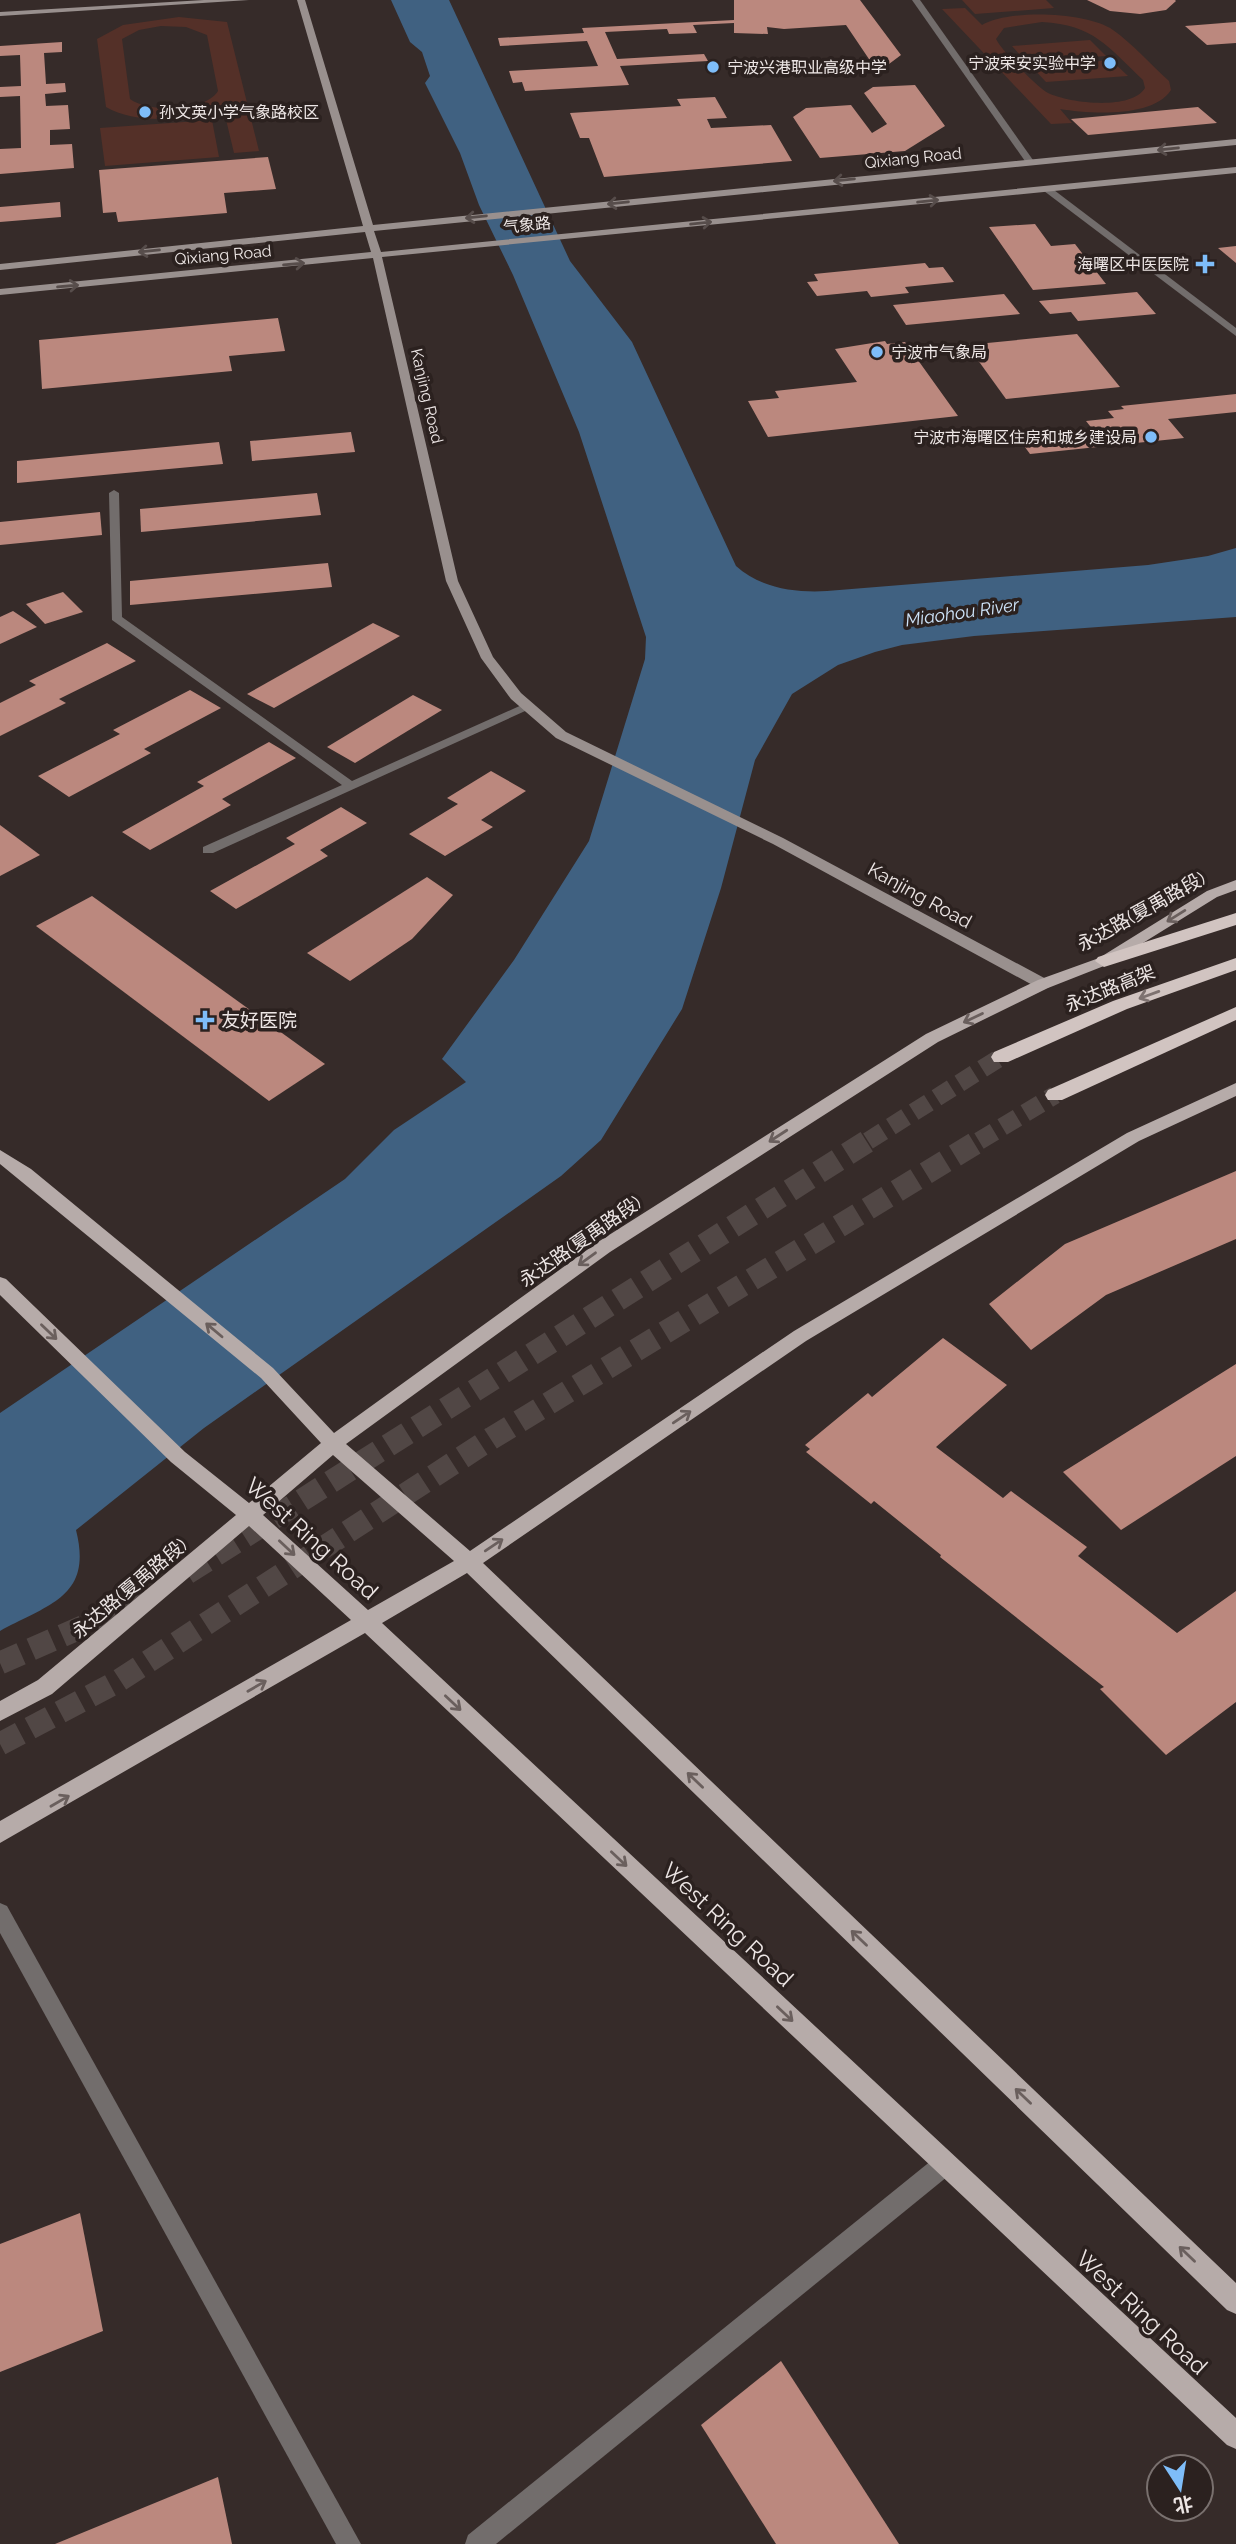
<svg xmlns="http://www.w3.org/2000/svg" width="1236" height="2544" font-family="Raleway,'Noto Sans SC',sans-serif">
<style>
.green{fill:#543028;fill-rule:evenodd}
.water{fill:#406181}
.building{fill:#bb887e}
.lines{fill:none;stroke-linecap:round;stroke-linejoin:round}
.highway-tunnel-far1{stroke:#514745;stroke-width:18;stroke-dasharray:18 9;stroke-linecap:butt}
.highway-tunnel{stroke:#514745;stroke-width:23;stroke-dasharray:23 11;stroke-linecap:butt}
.lane{fill:#726d6c;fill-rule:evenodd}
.street{fill:#726d6c;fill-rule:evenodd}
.secondary{fill:#99908e;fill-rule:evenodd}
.primary{fill:#b6aba9;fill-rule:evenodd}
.highway{fill:#d1c4c1;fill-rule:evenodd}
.oneway{stroke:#574d4b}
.oneway2{stroke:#6a5f5d}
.oneway3{stroke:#7e7270}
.poi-dot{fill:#7ebdf9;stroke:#2b211f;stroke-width:2.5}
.labels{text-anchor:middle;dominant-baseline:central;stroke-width:7;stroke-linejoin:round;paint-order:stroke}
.far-poi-label{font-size:16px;fill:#ede6e5;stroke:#2b211f;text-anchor:end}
.far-street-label{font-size:16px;fill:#ede6e5;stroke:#2b211f}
.far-water-label{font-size:18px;font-style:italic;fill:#cfe5fb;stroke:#2b211f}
.street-label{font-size:19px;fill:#ede6e5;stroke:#2b211f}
.poi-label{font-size:19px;fill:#ede6e5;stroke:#2b211f;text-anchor:start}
.near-street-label{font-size:23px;fill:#ede6e5;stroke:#2b211f}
</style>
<rect width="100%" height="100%" fill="#362b29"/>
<g class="green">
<polygon points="962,0 1046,0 1054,8 975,14"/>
<path d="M965,8L982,25C1008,9 1088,12 1113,30C1133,44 1151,65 1169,81L1171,90C1153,118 1090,114 1060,109L1072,123L1051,124L942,9ZM1042,22C1094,25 1107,46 1143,80L1145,88C1131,111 1069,103 1048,93C1036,86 1002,51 996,39L1004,28Z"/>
<path d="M179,17L227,22L259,151L234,153L223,107C191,121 137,125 106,107L97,39L123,25ZM161,26L186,27L207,35L218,91C205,112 149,113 130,99L122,39L139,30Z"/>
<polygon points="1090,40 1106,56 1026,62 1012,46"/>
<polygon points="1111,60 1128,76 1046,82 1031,66"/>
<polygon points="212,120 219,157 105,166 100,128"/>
</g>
<path class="water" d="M391,0H449L570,261L632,342L736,566C760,588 796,593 827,591L1148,565L1208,556L1236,548V617L974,636L902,645L875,652L838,665L792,694L755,760L721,888L682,1009L601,1140L561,1176L204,1428L76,1530C93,1597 49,1604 0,1631V1413L345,1179L394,1130L466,1082L442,1059L514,960L589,841L645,659L646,637L579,432L513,275L479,205L460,153L425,83L430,76L422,52L410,42Z"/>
<g class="building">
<polygon points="734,0 860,0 901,55 889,64 873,65 846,25 784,29 767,27 768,34 734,33 734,23 693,25 697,33 669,34 667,29 605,32 617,59 704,54 708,61 620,66 629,85 525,91 522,82 513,83 509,71 598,66 587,41 500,46 498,38 584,33 582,28 734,20"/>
<polygon points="1087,0 1175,0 1176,1 1166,10 1140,14 1110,11"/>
<polygon points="1236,22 1236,43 1207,45 1185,26"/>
<polygon points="62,42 62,52 44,53 46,84 65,83 66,92 45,94 46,106 68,105 70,129 50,130 50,145 72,144 74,168 0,174 0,149 21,148 20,96 0,97 0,87 21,86 20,55 0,56 0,46"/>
<polygon points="915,85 945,126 905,151 820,158 793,117 806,108 851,105 872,133 887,124 864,93 873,87"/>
<polygon points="715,97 727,118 707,119 711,128 771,125 792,161 604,177 589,138 580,138 570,113 681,106 677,99"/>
<polygon points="1198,107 1217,123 1088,135 1071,119"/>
<polygon points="268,157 276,189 224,193 227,213 118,222 116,212 103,213 99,170"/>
<polygon points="60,202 61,217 0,222 0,207"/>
<polygon points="1035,224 1051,246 1075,244 1106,284 1033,290 989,227"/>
<polygon points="1236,246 1236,263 1218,248"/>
<polygon points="925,263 929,268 943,267 954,282 905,287 909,293 871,297 867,291 817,296 807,282 818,281 814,274"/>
<polygon points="1137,292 1156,314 1078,321 1071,312 1050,314 1039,301"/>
<polygon points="1004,294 1020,314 906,325 893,305"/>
<polygon points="278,318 285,351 229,356 232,371 42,389 39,340"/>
<polygon points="1077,334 1120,387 1006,399 967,345"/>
<polygon points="885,341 887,344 905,342 958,416 768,437 748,401 779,398 775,391 857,382 835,349"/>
<polygon points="1236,394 1236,412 1168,419 1184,438 1030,454 1019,439 1094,431 1086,421 1114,418 1108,411 1124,409 1121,406"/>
<polygon points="351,432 355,452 252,461 250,441"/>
<polygon points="219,442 223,464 17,483 17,461"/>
<polygon points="317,493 321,515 141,532 140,509"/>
<polygon points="100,512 102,535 0,545 0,522"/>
<polygon points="328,563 332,587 130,605 130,581"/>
<polygon points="63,592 83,612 45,624 26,604"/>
<polygon points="13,611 37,627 0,644 0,617"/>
<polygon points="373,623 400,636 274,708 247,694"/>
<polygon points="107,643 136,661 59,699 66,703 0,736 0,703 36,685 29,681"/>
<polygon points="190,690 221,708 144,749 151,753 69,797 38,776 120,734 113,730"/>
<polygon points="413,695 442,710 355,763 327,747"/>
<polygon points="269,742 296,758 222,799 231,805 150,850 122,832 204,786 197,782"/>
<polygon points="491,771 526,791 481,820 493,827 445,856 409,834 458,804 447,798"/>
<polygon points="341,807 367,823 320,850 328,856 236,909 210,891 295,844 286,838"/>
<polygon points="0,825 40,855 0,876"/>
<polygon points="427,877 453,895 412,939 350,981 307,953"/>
<polygon points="92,896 325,1064 269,1101 36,926"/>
<polygon points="1236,1171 1236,1239 1106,1295 1031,1350 989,1304 1065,1244"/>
<polygon points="943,1338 1007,1385 936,1447 1003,1498 1011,1491 1087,1547 1078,1556 1177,1633 1236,1591 1236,1702 1166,1755 1100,1689 1104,1687 940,1557 941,1555 874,1501 871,1504 806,1452 810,1449 805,1445 868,1393 872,1397"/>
<polygon points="1236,1364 1236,1456 1121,1530 1063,1472"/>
<polygon points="80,2213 103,2331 0,2372 0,2244"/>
<polygon points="781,2361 899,2544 776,2544 701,2425"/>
<polygon points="218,2477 232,2544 55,2544"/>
</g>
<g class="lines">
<g class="highway-tunnel-far1">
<polyline points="868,1141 1001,1057"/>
<polyline points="979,1141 1055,1095"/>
</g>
<g class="highway-tunnel">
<polyline points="187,1573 871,1139"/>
<polyline points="0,1663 148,1598"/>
<polyline points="0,1744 115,1683 492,1438 982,1139"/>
</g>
<g class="lane">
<polygon points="114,490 119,493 122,617 352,781 524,704 532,704 534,707 213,853 203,853 203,847 342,785 112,620 109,493"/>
<polygon points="0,1903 7,1906 361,2544 336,2544 0,1933"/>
<polygon points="945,2153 953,2156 956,2164 953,2172 496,2544 465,2544 468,2535 937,2156"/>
</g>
<g class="street">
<polygon points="912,0 920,0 1033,160 1033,164 1027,164"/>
<polygon points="1044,187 1050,187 1236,328 1236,336 1044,191"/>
</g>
<g class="secondary">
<polygon points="204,0 249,0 0,16 0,12"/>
<polygon points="297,0 305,0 373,225 1236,139 1236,145 374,231 381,252 1236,167 1236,173 382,257 458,581 493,657 521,693 566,732 783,838 1048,980 1051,984 1048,988 1038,988 773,844 556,738 511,699 481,658 446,581 373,258 0,295 0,289 371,252 365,232 0,270 0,264 363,226"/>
</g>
<path class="primary" d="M1236,880V890L1217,897L1109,964L1048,988L938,1042L610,1252L346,1444L470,1551L794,1331L1127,1133L1236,1083V1096L1139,1141L806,1341L483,1563L1236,2283V2314L1227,2310L467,1573L382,1623L1236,2418V2449L1227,2445L365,1633L0,1843V1821L351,1620L249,1526L52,1694L0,1721V1701L38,1680L236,1515L171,1462L0,1295V1277L6,1279L185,1452L249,1503L321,1443L261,1378L0,1164V1150L31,1169L273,1368L334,1433L598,1242L926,1034L1038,980L1099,958L1207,891ZM333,1455L454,1561L368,1610L263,1515Z"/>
<g class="highway">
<polygon points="1236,913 1236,925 1104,967 1095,961 1098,957"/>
<polygon points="1236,958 1236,970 1127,1009 1008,1062 994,1062 991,1057 994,1052 1113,1001"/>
<polygon points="1236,1007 1236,1020 1062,1100 1048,1100 1045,1095 1048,1090"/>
</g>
</g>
<defs><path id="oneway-shaft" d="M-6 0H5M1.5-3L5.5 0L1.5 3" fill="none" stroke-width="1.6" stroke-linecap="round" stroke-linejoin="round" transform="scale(1.75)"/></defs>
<g class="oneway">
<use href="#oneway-shaft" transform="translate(1168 149) rotate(174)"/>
<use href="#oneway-shaft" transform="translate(844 180) rotate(174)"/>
<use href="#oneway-shaft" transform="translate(928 201) rotate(-6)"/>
<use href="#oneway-shaft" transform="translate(618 203) rotate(174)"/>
<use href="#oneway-shaft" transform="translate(476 217) rotate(174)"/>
<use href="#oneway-shaft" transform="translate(701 223) rotate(-6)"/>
<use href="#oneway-shaft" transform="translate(149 251) rotate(174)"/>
<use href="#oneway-shaft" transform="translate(294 264) rotate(-5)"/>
<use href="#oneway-shaft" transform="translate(68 286) rotate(-5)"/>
</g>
<g class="oneway2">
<use href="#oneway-shaft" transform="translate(1176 916) rotate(148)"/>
<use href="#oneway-shaft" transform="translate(973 1018) rotate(154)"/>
<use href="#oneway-shaft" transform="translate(778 1136) rotate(147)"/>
<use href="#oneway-shaft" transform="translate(587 1259) rotate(144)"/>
<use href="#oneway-shaft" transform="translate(214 1330) rotate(-140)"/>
<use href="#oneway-shaft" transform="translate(49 1332) rotate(44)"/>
<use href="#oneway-shaft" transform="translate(682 1417) rotate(-34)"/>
<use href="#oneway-shaft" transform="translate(494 1545) rotate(-34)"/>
<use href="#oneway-shaft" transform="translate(287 1548) rotate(43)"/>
<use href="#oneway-shaft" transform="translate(257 1686) rotate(-30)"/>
<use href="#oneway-shaft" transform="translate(453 1703) rotate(43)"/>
<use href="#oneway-shaft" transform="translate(695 1780) rotate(-136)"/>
<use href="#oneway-shaft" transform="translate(60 1801) rotate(-30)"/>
<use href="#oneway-shaft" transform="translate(619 1859) rotate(43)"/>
<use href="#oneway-shaft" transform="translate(859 1938) rotate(-136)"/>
<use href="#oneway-shaft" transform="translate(785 2014) rotate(43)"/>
<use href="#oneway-shaft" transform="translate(1023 2096) rotate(-136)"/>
<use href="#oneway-shaft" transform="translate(1187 2254) rotate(-136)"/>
</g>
<use class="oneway3" href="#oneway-shaft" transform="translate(1149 995) rotate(160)"/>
<g class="poi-dot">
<circle cx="1110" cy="63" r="7"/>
<circle cx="713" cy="67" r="7"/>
<circle cx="145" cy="112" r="7"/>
<path d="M1201.5 253.5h7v7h7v7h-7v7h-7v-7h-7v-7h7z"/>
<circle cx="877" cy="352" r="7"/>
<circle cx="1151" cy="437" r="7"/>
<path d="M201.5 1009.5h7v7h7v7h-7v7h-7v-7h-7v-7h7z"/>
</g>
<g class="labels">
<g class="far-poi-label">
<text x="1096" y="63">宁波荣安实验中学</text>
<text x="727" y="67" text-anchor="start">宁波兴港职业高级中学</text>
<text x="159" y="112" text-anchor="start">孙文英小学气象路校区</text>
<text x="1189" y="264">海曙区中医医院</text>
<text x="891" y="352" text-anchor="start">宁波市气象局</text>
<text x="1137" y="437">宁波市海曙区住房和城乡建设局</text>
</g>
<g class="far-street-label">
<text transform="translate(913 158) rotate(-6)">Qixiang Road</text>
<text transform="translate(527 225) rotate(-6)">气象路</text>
<text transform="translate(223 255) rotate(-5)">Qixiang Road</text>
<text transform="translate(427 396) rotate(77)">Kanjing Road</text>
</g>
<g class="far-water-label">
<text transform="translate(962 612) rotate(-8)">Miaohou River</text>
</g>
<g class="street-label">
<text transform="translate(920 895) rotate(29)">Kanjing Road</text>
<text transform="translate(1141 911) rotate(-29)">永达路(夏禹路段)</text>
<text transform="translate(1110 988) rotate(-22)">永达路高架</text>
<text transform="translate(580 1241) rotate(-35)">永达路(夏禹路段)</text>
<text transform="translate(129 1588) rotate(-40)">永达路(夏禹路段)</text>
</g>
<g class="poi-label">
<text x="221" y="1020">友好医院</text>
</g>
<g class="near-street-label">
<text transform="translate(312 1538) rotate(42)">West Ring Road</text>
<text transform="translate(728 1924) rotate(43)">West Ring Road</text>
<text transform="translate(1142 2312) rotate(43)">West Ring Road</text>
</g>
</g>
<g transform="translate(1180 2488) rotate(168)"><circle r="33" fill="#2b211f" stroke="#79706e" stroke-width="2"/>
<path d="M0-5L12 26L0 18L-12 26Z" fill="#7ebdf9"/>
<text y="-10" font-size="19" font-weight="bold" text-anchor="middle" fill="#ede6e5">北</text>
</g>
</svg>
